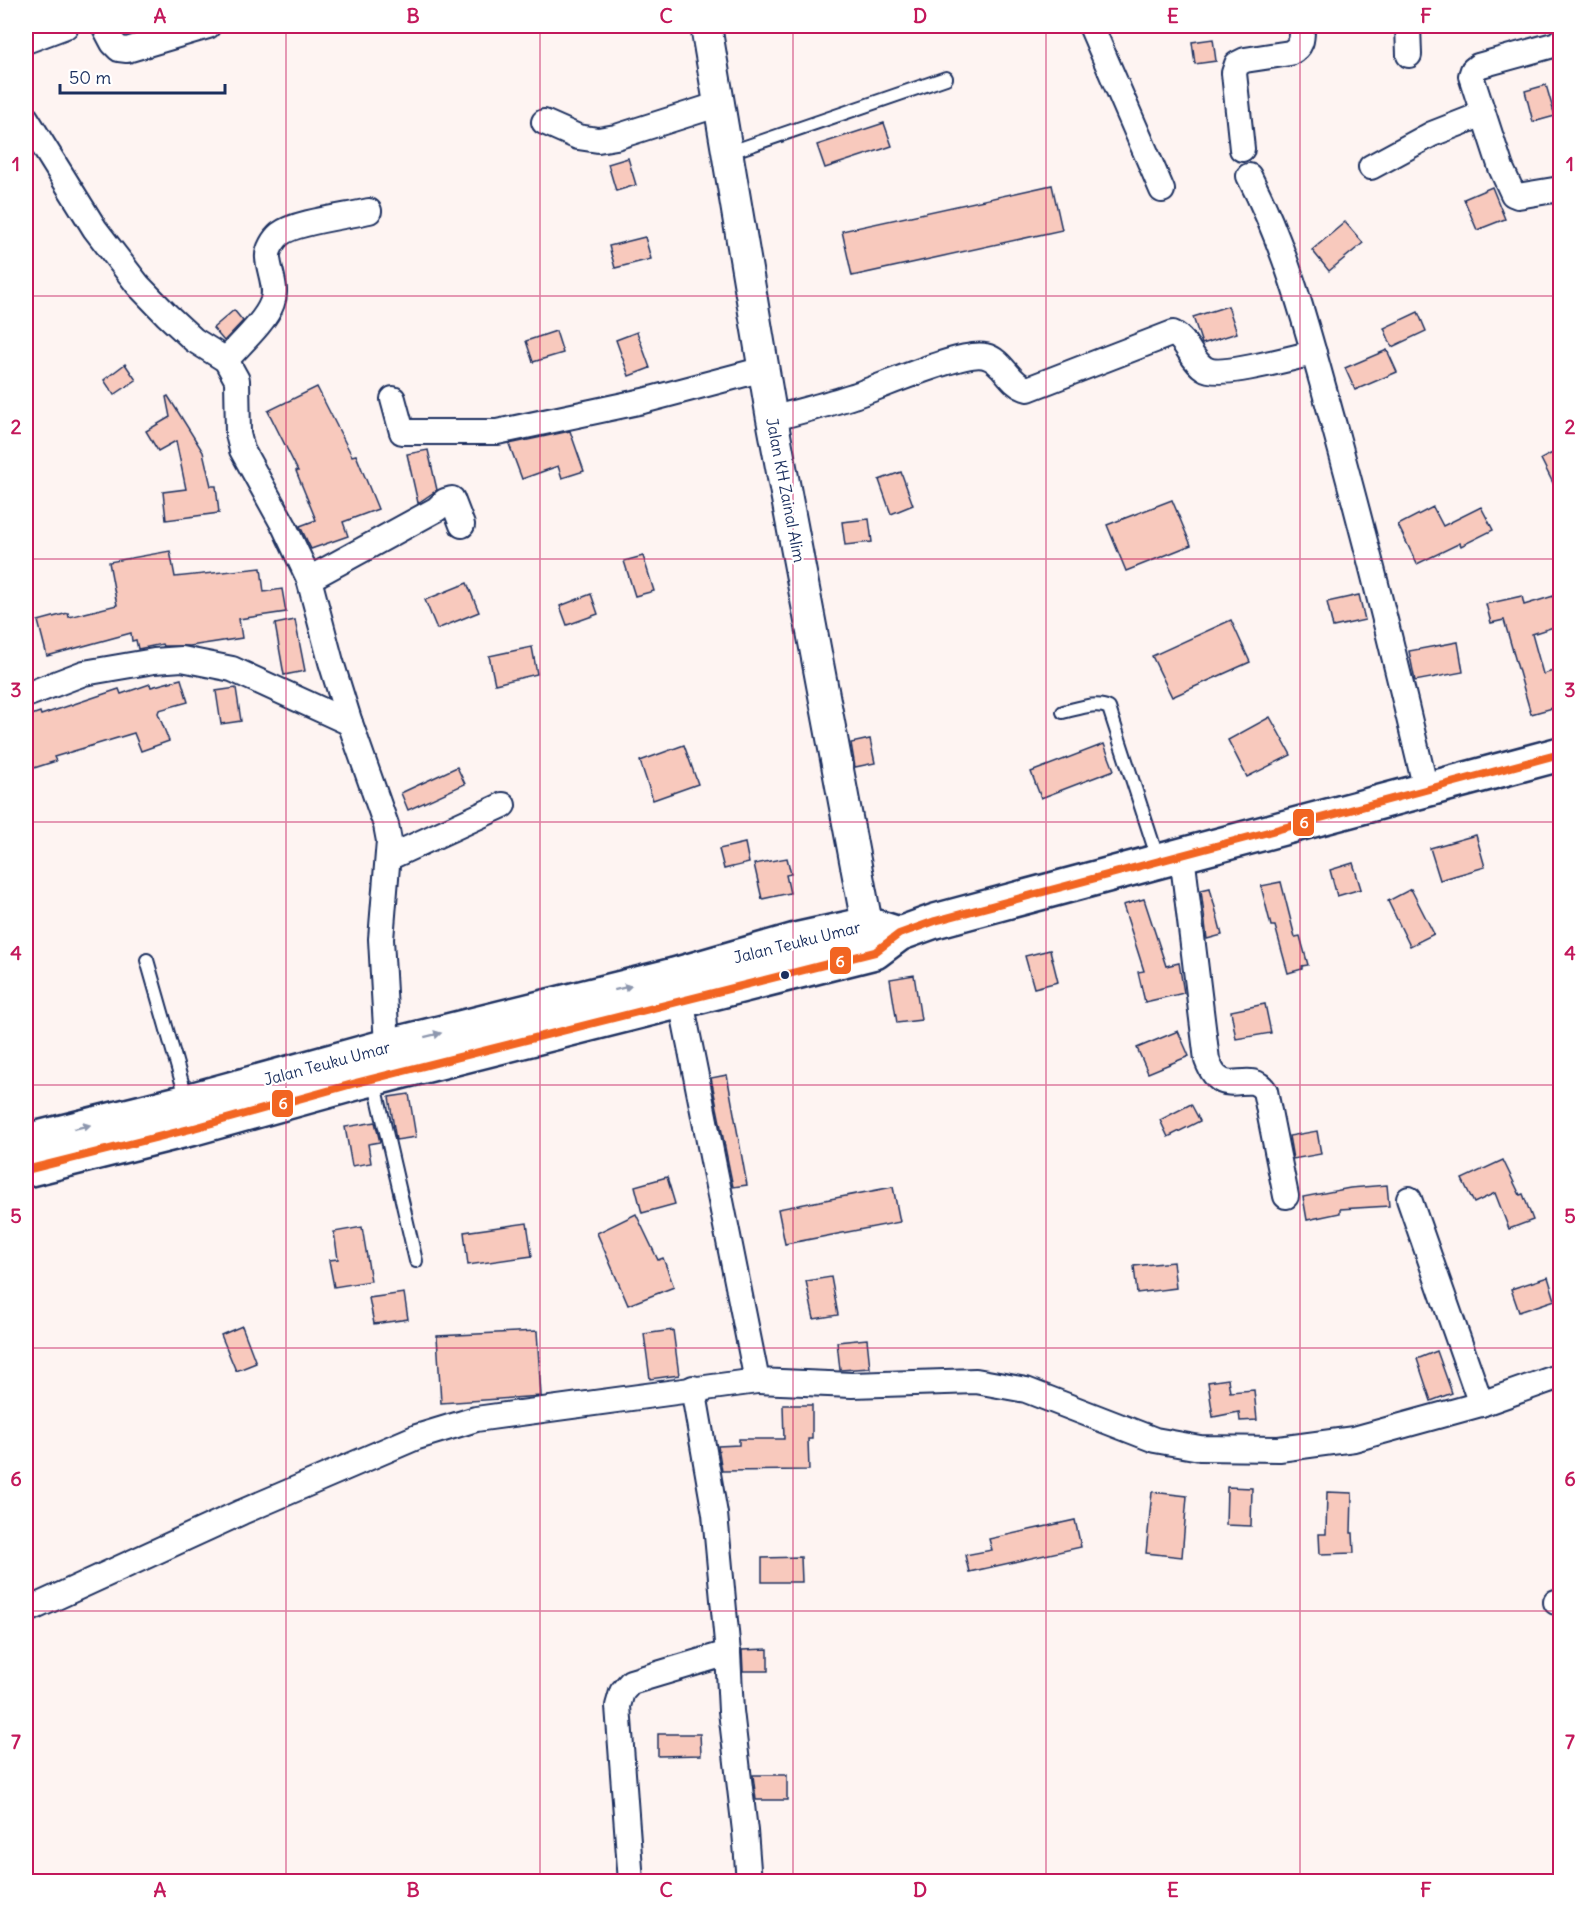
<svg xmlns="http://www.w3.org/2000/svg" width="1586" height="1907" font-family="Delius,sans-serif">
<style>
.building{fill:#f8c9bd;stroke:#1b2f5e;stroke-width:1.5}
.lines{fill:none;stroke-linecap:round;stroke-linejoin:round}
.service-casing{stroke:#1b2f5e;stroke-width:16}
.minor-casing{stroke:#1b2f5e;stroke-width:28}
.tertiary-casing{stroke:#1b2f5e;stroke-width:34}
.secondary-casing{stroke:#1b2f5e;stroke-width:38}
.service{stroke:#fff;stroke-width:12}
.minor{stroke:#fff;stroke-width:24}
.tertiary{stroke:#fff;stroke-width:30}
.secondary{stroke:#fff;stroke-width:33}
.bus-1-casing{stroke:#fff;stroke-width:12}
.bus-1{stroke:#f26522;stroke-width:8}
.oneway{fill:#8d97ae}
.grid{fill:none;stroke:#c2185b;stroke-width:1.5;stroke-opacity:0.55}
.bus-dot{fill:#1b2f5e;stroke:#fff;stroke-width:2}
.labels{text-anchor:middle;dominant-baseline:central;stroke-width:4.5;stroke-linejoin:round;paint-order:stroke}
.street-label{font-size:16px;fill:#1b2f5e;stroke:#fff}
.line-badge{stroke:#fff;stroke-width:2}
.badge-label{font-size:16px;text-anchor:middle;font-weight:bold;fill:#fff}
.neatline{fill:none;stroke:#c2185b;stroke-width:2}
.grid-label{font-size:20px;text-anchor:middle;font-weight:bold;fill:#c2185b}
</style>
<rect width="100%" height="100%" fill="#fef4f2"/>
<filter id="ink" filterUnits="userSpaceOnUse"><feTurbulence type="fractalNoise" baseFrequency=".0167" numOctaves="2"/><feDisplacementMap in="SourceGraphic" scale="12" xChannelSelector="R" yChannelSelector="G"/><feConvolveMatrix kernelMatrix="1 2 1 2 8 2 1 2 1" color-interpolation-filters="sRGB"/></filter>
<g filter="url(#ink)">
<g class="building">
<polygon points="1213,39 1216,61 1195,64 1192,42"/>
<polygon points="1546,85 1555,116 1533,122 1525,91"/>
<polygon points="884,123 892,146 825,168 817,145"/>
<polygon points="628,158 636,185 616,191 608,164"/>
<polygon points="1052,185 1062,230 852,276 842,231"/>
<polygon points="1492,187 1505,219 1477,230 1464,199"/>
<polygon points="1345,222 1363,243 1329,271 1312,250"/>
<polygon points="645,237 651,259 615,268 609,246"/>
<polygon points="1228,306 1237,333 1202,344 1193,317"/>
<polygon points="234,310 243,321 224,341 213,328"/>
<polygon points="1418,312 1426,331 1392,347 1384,328"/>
<polygon points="556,331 563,353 533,362 526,341"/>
<polygon points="637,332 650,368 629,376 616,340"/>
<polygon points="1387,350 1397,372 1355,390 1345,368"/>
<polygon points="125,364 136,380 114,395 104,380"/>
<polygon points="317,387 352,456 356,455 378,509 343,522 348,536 311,549 300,526 316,520 296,471 298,471 268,411"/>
<polygon points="168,396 203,452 211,486 216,486 219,513 166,520 163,492 186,489 176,441 158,451 146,431 170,417 166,397"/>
<polygon points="570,431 584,471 562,478 558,466 522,479 509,444"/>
<polygon points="1560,449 1560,497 1541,459"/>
<polygon points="428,450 437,490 418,503 407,454"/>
<polygon points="901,472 913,505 891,514 879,480"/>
<polygon points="1172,500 1191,545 1126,571 1107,525"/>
<polygon points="1433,507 1443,526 1481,507 1493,530 1461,546 1460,543 1417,564 1398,525"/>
<polygon points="869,519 872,542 845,545 842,522"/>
<polygon points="170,551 175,577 261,568 264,592 282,589 286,612 239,619 242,638 190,646 163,646 162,644 138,649 136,640 132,641 131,633 47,656 38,621 68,613 69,617 117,605 109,562"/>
<polygon points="643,556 654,591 635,596 624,561"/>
<polygon points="467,583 479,612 437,629 425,600"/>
<polygon points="591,594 598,614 567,625 560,606"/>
<polygon points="1560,594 1560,625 1532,634 1543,674 1560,669 1560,706 1531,714 1504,620 1491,623 1486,604 1522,596 1524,605"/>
<polygon points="1359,595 1365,620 1333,627 1327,602"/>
<polygon points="295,620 305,671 284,675 275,624"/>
<polygon points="1231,620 1250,662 1172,697 1152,656"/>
<polygon points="1458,642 1463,672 1415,681 1409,651"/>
<polygon points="532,647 537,674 495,684 489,656"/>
<polygon points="181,679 188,702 159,710 158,713 169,741 141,751 134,733 54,757 56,761 34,768 26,740 26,717 40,712 41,715 119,689 121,694 150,684 151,687"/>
<polygon points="236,688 241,721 221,724 216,691"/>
<polygon points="1270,717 1291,755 1247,777 1228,740"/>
<polygon points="870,739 875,763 855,767 851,743"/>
<polygon points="1104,744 1114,770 1041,798 1031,772"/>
<polygon points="684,745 698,784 653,800 640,761"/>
<polygon points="457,767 465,784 408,810 401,793"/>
<polygon points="1476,835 1485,867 1440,880 1430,848"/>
<polygon points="745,843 749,863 724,869 719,849"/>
<polygon points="787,858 791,874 786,875 790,893 762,899 754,864"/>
<polygon points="1353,863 1361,889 1337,896 1330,870"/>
<polygon points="1281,882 1295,937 1300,936 1308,965 1302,966 1302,969 1288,973 1275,926 1271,926 1261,886"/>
<polygon points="1210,888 1222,935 1207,939 1201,890"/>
<polygon points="1411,889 1434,934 1410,946 1388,901"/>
<polygon points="1144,899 1166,966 1179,963 1184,993 1145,1002 1138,972 1144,971 1123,905"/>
<polygon points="1050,950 1058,982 1034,988 1025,956"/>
<polygon points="914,975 921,1020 897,1023 890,979"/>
<polygon points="1265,1004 1271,1033 1236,1039 1231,1011"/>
<polygon points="1178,1031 1189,1056 1148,1073 1137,1048"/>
<polygon points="727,1075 747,1185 733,1187 711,1078"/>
<polygon points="409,1094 416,1137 396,1140 389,1097"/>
<polygon points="1191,1104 1200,1121 1168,1137 1160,1120"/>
<polygon points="375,1122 380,1142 368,1144 371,1163 352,1166 345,1127"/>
<polygon points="1317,1131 1321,1154 1293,1159 1289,1136"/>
<polygon points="1503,1160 1520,1195 1523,1194 1533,1220 1509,1229 1495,1193 1474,1203 1462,1179"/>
<polygon points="667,1177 675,1204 642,1213 635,1186"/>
<polygon points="1387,1185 1389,1206 1340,1209 1340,1213 1307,1220 1303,1197 1350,1188"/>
<polygon points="893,1187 900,1222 785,1244 778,1209"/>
<polygon points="636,1214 658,1260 663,1258 674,1287 628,1305 597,1233"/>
<polygon points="527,1223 532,1256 468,1265 464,1232"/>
<polygon points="362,1227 371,1281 334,1287 329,1260 338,1259 334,1232"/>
<polygon points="1173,1262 1176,1288 1137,1293 1134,1266"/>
<polygon points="831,1277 838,1315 814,1319 806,1281"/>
<polygon points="1548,1277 1555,1300 1519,1312 1511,1289"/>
<polygon points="404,1293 408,1319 374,1324 369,1298"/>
<polygon points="242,1326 256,1363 236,1371 221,1335"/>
<polygon points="673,1330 679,1375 650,1379 644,1334"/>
<polygon points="537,1331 541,1396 441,1403 437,1336"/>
<polygon points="867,1339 870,1368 840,1370 837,1342"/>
<polygon points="1437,1351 1452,1393 1431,1401 1417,1359"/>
<polygon points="1228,1379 1230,1392 1254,1390 1257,1420 1240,1421 1239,1412 1213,1417 1208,1382"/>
<polygon points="783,1405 812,1405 812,1439 808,1439 809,1470 722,1471 718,1446 739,1445 739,1439 784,1439"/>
<polygon points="1227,1487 1252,1488 1251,1526 1226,1525"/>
<polygon points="1152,1492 1187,1496 1182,1557 1146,1553"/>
<polygon points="1327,1492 1352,1493 1351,1533 1353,1533 1354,1553 1320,1554 1319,1534 1326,1534"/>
<polygon points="1075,1520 1081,1547 969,1572 965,1555 992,1550 989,1539"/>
<polygon points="801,1557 802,1582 762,1582 762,1558"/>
<polygon points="768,1649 768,1671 743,1671 742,1650"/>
<polygon points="658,1734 700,1734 701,1755 658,1756"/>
<polygon points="753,1775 787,1775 787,1800 756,1800"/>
</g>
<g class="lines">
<g class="service-casing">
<g id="service">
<polyline points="728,153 946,78"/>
<path d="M1063,712C1077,709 1096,701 1109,708L1158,859"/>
<polyline points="147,960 187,1100"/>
<polyline points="374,1080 416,1261"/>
</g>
</g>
<g class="minor-casing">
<g id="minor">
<polyline points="104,26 113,43 119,49 127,50 208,26"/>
<polyline points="1091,26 1162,190"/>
<polyline points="1408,26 1409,55"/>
<polyline points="26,41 66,26"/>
<polyline points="1560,41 1557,44 1478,66 1473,70 1471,76 1501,168 1513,194 1518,196 1560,189"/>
<polyline points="26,118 95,229 138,285 167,315 194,340 226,360 237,380 238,434 242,450 284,526 309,579 331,662 350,723 386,825 389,841 381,939 387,1046"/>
<polyline points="544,122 578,137 598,140 616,137 720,104"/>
<path d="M1242,149L1234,73L1237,64L1245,60L1290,53C1303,46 1302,38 1302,26"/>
<polyline points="1371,167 1432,134 1483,114"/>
<path d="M1249,176C1290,255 1311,344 1335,429C1368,549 1398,669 1426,790"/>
<path d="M226,360C240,344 265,322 272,303C278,288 269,272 268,258C267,250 274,239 280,234C295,222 349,216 369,211"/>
<polyline points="393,399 402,432 497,432 643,401 764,369"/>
<path d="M772,419C799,411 826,405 853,396C879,388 963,350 985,356C1004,360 1009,385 1028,389L1173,333C1188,341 1190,359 1204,368C1219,379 1293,357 1314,353"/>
<polyline points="309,579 437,509 445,501 452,499 462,525"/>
<polyline points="26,695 84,673 154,661 182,659 232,669 350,723"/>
<path d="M1182,855L1207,1060C1223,1104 1248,1066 1265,1091L1286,1196"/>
<polyline points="388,858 503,805"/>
<polyline points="681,1001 757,1381 852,1385 976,1381 1026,1390 1155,1440 1200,1448 1279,1449 1354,1439 1481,1404 1560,1376"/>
<polyline points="1409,1199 1481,1404"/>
<polyline points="693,1388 715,1514 728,1653 731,1711 745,1831 749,1882"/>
<polyline points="1556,1602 1560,1603"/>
<polyline points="26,1611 242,1512 417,1437 476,1419 757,1381"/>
<polyline points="631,1882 618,1706 622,1692 631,1682 728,1653"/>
</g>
</g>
<g class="tertiary-casing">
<polyline id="tertiary" points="706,26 772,419 867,924 874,946"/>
</g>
<g class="secondary-casing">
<g id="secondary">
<polyline points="26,1141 187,1101 387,1046 674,975 799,939 867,924 899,934"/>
<polyline points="26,1170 194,1128 356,1083 875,952 899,934 935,921 1560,754"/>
</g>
</g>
<use href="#service" class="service"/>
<use href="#minor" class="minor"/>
<use href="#tertiary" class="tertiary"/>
<use href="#secondary" class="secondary"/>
<g class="bus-1-casing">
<polyline id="bus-1" points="26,1170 194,1128 356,1083 875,952 899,934 935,921 1560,754"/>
</g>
<use href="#bus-1" class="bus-1"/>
</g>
<defs><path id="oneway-solid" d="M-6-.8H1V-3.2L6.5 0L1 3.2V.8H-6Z" transform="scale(1.5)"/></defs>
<g class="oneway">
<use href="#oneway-solid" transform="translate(623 988) rotate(-14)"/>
<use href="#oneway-solid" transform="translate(433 1035) rotate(-14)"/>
<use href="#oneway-solid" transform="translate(82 1127) rotate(-14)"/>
</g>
</g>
<path class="grid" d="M286,26V1882M540,26V1882M793,26V1882M1046,26V1882M1300,26V1882M26,296H1560M26,559H1560M26,822H1560M26,1085H1560M26,1348H1560M26,1611H1560"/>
<circle class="bus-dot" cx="785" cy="975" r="5"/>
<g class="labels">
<g class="street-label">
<text transform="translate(786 490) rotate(79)">Jalan KH Zainal Alim</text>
<text transform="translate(797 942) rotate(-14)">Jalan Teuku Umar</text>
<text transform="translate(327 1063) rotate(-15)">Jalan Teuku Umar</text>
</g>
</g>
<g class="line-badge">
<rect x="1292" y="808" width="23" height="29" rx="6" fill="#f26522"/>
<rect x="829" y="946" width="23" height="29" rx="6" fill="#f26522"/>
<rect x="271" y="1089" width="23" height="29" rx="6" fill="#f26522"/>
</g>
<g class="badge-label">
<text x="1304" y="828">6</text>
<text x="840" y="967">6</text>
<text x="283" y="1109">6</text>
</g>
<rect width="1586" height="1907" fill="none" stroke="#fff" stroke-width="66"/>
<path d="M60 84v9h165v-9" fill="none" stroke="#1b2f5e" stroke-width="3"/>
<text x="69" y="84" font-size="18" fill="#1b2f5e" stroke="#ffffff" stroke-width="4.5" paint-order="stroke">50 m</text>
<rect x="33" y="33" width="1520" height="1841" class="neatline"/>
<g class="grid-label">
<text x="160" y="23">A</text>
<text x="413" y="23">B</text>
<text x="666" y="23">C</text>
<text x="920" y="23">D</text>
<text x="1173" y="23">E</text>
<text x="1426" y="23">F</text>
<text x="16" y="171">1</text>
<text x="1570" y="171">1</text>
<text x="16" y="434">2</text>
<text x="1570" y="434">2</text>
<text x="16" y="697">3</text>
<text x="1570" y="697">3</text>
<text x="16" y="960">4</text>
<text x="1570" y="960">4</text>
<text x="16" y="1223">5</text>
<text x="1570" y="1223">5</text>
<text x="16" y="1486">6</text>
<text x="1570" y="1486">6</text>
<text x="16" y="1749">7</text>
<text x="1570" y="1749">7</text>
<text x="160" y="1897">A</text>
<text x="413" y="1897">B</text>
<text x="666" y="1897">C</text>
<text x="920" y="1897">D</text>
<text x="1173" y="1897">E</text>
<text x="1426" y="1897">F</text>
</g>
</svg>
